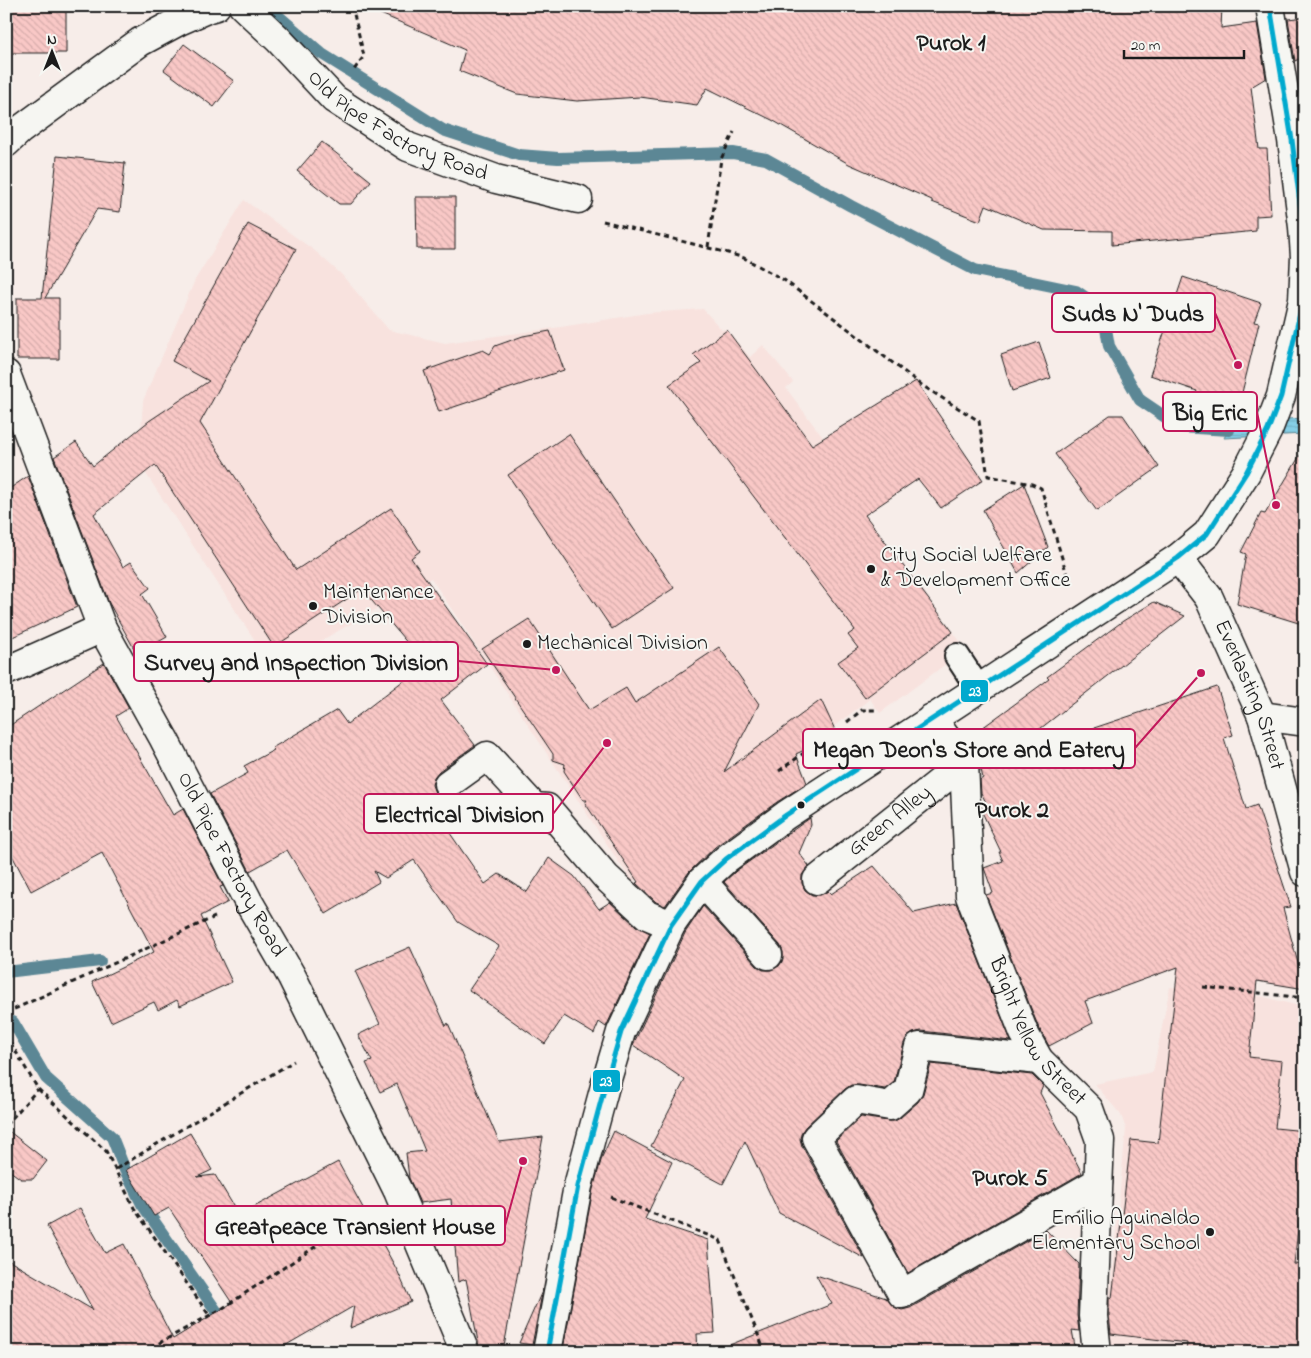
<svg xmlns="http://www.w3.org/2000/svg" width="1311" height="1358" font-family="'Indie Flower',sans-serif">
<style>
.built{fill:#f8e2de}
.water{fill:url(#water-rules);stroke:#5b8795}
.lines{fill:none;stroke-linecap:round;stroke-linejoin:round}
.stream{stroke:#5b8795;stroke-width:12}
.building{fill:url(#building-back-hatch);stroke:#1c1c1c}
.service-casing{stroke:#1c1c1c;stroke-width:28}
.minor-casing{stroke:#1c1c1c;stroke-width:31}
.tertiary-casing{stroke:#1c1c1c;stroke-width:31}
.path{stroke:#1c1c1c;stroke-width:3;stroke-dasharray:5 4;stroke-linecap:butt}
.service{stroke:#f6f6f2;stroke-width:24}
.minor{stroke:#f6f6f2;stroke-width:28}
.tertiary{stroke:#f6f6f2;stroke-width:28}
.bus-1-casing{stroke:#f6f6f2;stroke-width:9}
.bus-1{stroke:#00a9ce;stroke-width:5}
.poi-dot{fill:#1c1c1c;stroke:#f6f6f2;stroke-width:2}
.labels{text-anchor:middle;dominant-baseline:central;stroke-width:4;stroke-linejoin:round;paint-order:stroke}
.street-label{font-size:22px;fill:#1c1c1c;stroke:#f6f6f2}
.poi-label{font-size:22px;fill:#1c1c1c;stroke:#f6f6f2;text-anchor:start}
.neighbourhood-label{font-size:24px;font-weight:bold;fill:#1c1c1c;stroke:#f6f6f2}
.leader{fill:none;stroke:#c2185b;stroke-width:2}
.callout-dot{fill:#c2185b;stroke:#f6f6f2;stroke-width:2}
.callout{fill:#f6f6f2;stroke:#c2185b;stroke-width:2}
.callout-label{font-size:24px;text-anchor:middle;font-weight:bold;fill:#1c1c1c}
.line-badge{stroke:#f6f6f2;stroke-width:2}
.badge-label{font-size:14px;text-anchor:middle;font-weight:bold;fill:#fff}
</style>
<defs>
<pattern id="water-rules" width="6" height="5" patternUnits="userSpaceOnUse" patternTransform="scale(1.25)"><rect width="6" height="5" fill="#85cee6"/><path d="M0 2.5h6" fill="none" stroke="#72b0c5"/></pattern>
<pattern id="building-back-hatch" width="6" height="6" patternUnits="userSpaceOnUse" patternTransform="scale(1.25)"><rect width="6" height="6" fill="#f9c8c6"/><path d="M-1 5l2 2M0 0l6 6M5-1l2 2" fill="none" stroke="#d5abaa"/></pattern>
</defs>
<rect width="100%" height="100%" fill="#f7ede9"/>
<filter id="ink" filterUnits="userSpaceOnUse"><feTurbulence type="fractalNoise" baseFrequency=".02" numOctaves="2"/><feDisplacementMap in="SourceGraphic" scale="10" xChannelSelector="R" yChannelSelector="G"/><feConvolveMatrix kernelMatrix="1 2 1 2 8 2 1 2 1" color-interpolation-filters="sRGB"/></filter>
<g filter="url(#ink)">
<g class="built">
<polygon points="244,200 315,251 341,274 389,330 445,343 561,327 647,313 703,309 722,330 725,329 750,357 763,345 793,382 786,388 836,455 826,463 966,649 880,713 870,699 792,758 675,853 632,882 431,578 273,668 139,463 143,401 195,280"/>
<polygon points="1170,987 1260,996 1299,1006 1305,1038 1305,1352 1109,1352 1106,1334 1126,1129 1121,1115 1095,1084 1153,1072"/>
</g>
<polygon class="water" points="1305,418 1305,434 1224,438 1233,422"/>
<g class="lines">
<g class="stream">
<polyline points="267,6 322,54 443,130 519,155 558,158 733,153 766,159 851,206 975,270 1076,291 1092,302 1105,323 1109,346 1140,400 1180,427 1229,430"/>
<polyline points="1092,302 1125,303"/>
<polyline points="6,972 100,961"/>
<polyline points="13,1022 46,1078 112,1137 125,1170 142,1204 226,1325"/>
</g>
</g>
<g class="building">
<polygon points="8,6 66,6 66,53 9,53"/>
<polygon points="362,6 1222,6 1221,28 1257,23 1266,78 1251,87 1259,149 1267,149 1271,215 1256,216 1256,231 1112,245 1112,231 1044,230 986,205 980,221 932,202 932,200 849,164 772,120 707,88 697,105 640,97 577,101 517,94 459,71 465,50"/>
<polygon points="1305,17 1305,56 1295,61 1288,19"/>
<polygon points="184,44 234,81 214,107 164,70"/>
<polygon points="322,142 371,181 351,204 339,204 297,171"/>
<polygon points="57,156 125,163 120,212 97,209 45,298 59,298 59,359 17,359 17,298 42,298"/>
<polygon points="416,197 455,197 455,249 417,249"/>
<polygon points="248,224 296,249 200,423 296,570 391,508 420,551 411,558 487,664 441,700 475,745 439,771 434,777 432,785 435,793 441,798 448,799 434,810 485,884 499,874 527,892 549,858 574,876 599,909 610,902 636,926 650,933 606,1027 599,1022 594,1034 564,1016 545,1044 469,990 499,946 458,922 414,860 386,878 374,871 379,882 326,914 287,850 250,871 210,794 248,773 244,766 274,750 272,748 337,710 347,724 425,664 362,589 274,647 155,465 94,514 123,567 131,562 150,588 142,594 167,637 137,654 109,603 54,457 76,442 93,466 149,421 209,381 172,361"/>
<polygon points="1183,277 1261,303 1254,322 1259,323 1238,409 1233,408 1229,422 1200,412 1205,396 1196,393 1197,391 1150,375"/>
<polygon points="727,330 812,445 916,381 983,480 941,508 918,479 865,515 953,632 865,698 838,662 858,648 848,635 855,630 669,385 701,363 693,355"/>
<polygon points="550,331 564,370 439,412 424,371 483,350 490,354 495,346 523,336"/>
<polygon points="1039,342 1051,378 1012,391 1001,355"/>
<polygon points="1110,415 1123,415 1159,467 1097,511 1055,454"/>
<polygon points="569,434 674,588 612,629 508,475"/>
<polygon points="1305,447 1305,625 1237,604 1246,554 1241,552 1261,513 1265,514"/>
<polygon points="28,476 77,607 6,640 6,491"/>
<polygon points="1024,484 1048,547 1018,573 983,510"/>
<polygon points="1154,602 1185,616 1009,753 982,728 1049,679 1047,677 1123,621"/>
<polygon points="529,619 589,710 626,688 635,703 719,647 759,704 724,772 821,700 837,734 796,754 807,783 777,802 715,847 689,872 665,906 656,902 636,883 638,882 585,803 587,800 583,800 564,771 565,764 553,760 553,754 482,649"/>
<polygon points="104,663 129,708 116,716 173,815 183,809 223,886 220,887 228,902 201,916 232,982 180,1006 177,1000 158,1010 154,1002 111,1022 92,982 154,952 102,853 31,891 6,844 6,728"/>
<polygon points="1217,687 1233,735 1224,738 1246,809 1257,805 1291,907 1283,908 1305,989 1257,981 1249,1057 1282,1061 1275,1128 1305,1131 1305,1170 1294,1264 1305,1265 1305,1352 1186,1352 1187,1343 1111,1334 1109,1315 1109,1296 1112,1298 1131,1140 1158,1143 1178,967 1085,1001 1093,1023 1049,1046 1038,1026 986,895 993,893 984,868 1003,861 999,852 1001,852 982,812 982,809 988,806 981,793 980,780 983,778 980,766"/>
<polygon points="810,818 811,825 799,853 809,866 802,875 802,883 805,890 812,895 820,895 828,891 831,894 874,866 914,913 956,903 1011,1041 921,1031 913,1033 907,1037 904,1043 894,1082 885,1089 859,1085 851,1085 845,1089 805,1127 801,1133 800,1139 802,1146 864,1258 779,1213 745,1141 723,1184 651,1146 685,1080 633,1045 685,933 703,906 757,966 763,970 771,970 779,966 783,960 783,952 780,945 724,882 736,871"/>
<polygon points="410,947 446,1026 448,1023 499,1142 543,1137 503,1352 480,1352 466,1279 458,1282 451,1199 420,1203 409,1178 406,1153 425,1151 397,1084 380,1092 366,1063 372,1061 358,1035 380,1024 355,971"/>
<polygon points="931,1064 1032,1075 1043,1086 1040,1093 1082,1173 908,1273 836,1141 861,1117 888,1121 895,1121 900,1118 918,1102 923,1094"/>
<polygon points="6,1129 47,1161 33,1179 21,1179 6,1168"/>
<polygon points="614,1131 672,1162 645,1219 708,1240 715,1333 697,1334 698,1352 583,1352 563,1349 593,1189 602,1157"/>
<polygon points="190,1133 212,1170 197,1177 215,1175 239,1215 338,1162 398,1272 411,1302 350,1328 354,1306 274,1352 6,1352 6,1259 93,1310 47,1226 80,1208 105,1253 124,1244 173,1339 232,1303 169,1208 154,1216 126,1170"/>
<polygon points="1046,1230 1079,1264 1077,1315 1079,1331 1072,1330 1076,1352 717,1352 717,1350 832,1304 816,1275 886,1298 894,1307 902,1310 910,1308"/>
<polygon points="543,1289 532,1345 519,1343"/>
</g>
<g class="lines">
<g class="service-casing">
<polyline id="service" points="957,656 978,688"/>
</g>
<g class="minor-casing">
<g id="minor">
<path id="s1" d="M243,6L278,39L334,99L408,147L496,179L578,199"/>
<polyline points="6,143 20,130 140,42 179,21 209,8 216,6"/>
<path id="s2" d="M6,374L102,628L164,739L248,901L292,977L398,1191L465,1352"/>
<polyline points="6,671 102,628"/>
<polyline points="1262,716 1305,722"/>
<path id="s3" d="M932,718L964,763L970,896L1024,1033L1039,1060L1089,1109L1100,1140L1093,1316L1097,1352"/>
<polyline points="448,784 487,756 534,807 547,808 606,877 647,915 671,925"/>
<path id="s4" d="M817,880L964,763"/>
<polyline points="702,881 768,955"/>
<polyline points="1039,1060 919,1047 908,1090 890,1106 856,1100 816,1138 902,1294 1098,1182"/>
</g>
</g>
<g class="tertiary-casing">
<g id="tertiary">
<path id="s5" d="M1178,558L1209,598L1262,716L1305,872"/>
<polyline points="547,1352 578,1186 605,1086 621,1032 671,925 702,881 726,859 786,815 1178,558 1207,534 1246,473 1268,430 1281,396 1303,300 1305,257 1303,227 1292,140 1270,6"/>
</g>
</g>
<g class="path">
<polyline points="352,6 364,56 354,70"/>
<polyline points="603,221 728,253 744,258 784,280 923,386 979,421 988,476 1032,484 1041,488 1071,588"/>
<polyline points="708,247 721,159 734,132"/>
<polyline points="847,722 862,710 878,710"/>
<polyline points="779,771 826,737"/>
<polyline points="411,802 417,798"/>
<polyline points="1203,987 1305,998"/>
<polyline points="6,1013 217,916"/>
<polyline points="6,1035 38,1089 106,1151 134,1208 209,1315"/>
<polyline points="6,1125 38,1089"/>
<polyline points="116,1169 294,1061"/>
<polyline points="611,1197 720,1240 765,1352"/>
<polyline points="143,1352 223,1308 369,1211"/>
</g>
<use href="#service" class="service"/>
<use href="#minor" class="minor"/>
<use href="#tertiary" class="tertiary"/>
<g class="bus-1-casing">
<polyline id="bus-1" points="547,1352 578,1186 605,1086 621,1032 671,925 702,881 726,859 786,815 1178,558 1207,534 1246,473 1268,430 1281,396 1303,300 1305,257 1303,227 1292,140 1270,6"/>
</g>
<use href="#bus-1" class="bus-1"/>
</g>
</g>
<g class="poi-dot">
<circle cx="871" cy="569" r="5"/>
<circle cx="313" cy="606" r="5"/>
<circle cx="527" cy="644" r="5"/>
<circle cx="801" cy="805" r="4.5"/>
<circle cx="1210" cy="1232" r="5"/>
</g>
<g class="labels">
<g class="street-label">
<text stroke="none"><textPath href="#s1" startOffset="199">Old Pipe Factory Road</textPath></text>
<text stroke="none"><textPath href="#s5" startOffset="156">Everlasting Street</textPath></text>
<text stroke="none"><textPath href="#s4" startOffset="94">Green Alley</textPath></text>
<text stroke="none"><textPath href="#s2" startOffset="541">Old Pipe Factory Road</textPath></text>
<text stroke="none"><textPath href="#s3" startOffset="341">Bright Yellow Street</textPath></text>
</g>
<g class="poi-label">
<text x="881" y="556">City Social Welfare<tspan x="881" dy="25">&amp; Development Office</tspan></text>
<text x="323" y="593">Maintenance<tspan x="323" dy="25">Division</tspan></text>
<text x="537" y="644">Mechanical Division</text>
<text x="1200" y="1219" text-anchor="end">Emilio Aguinaldo<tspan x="1200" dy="25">Elementary School</tspan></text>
</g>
<g class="neighbourhood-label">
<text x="951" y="44">Purok 1</text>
<text x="1012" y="811">Purok 2</text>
<text x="1010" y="1179">Purok 5</text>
</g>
</g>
<path class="leader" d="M1238 365L1215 313M1276 505L1257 412M556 670L458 661M1201 673L1135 748M607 743L553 814M523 1161L505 1226"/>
<g class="callout-dot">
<circle cx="1238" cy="365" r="5"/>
<circle cx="1276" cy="505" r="5"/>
<circle cx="556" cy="670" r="5"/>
<circle cx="1201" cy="673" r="5"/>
<circle cx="607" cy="743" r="5"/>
<circle cx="523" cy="1161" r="5"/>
</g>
<g class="callout">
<rect x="1052" y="293" width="163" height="39" rx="5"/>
<rect x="1163" y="392" width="94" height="39" rx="5"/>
<rect x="134" y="642" width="324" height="39" rx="5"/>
<rect x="803" y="729" width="332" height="39" rx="5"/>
<rect x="364" y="794" width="189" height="39" rx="5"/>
<rect x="205" y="1206" width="300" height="39" rx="5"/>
</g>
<g class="callout-label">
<text x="1133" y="321">Suds N' Duds</text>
<text x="1210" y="420">Big Eric</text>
<text x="296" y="670">Survey and Inspection Division</text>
<text x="969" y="757">Megan Deon's Store and Eatery</text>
<text x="459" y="822">Electrical Division</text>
<text x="355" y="1234">Greatpeace Transient House</text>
</g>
<g class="line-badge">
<rect x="960" y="679" width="29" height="24" rx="5" fill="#00a9ce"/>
<rect x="592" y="1069" width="29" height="24" rx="5" fill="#00a9ce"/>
</g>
<g class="badge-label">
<text x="975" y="696">23</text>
<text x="606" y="1086">23</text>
</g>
<rect width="1311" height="1358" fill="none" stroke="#f6f6f2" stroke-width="25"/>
<rect x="12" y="12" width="1286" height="1333" fill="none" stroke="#1c1c1c" stroke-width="2" filter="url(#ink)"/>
<g transform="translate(52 52)" stroke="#f6f6f2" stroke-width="4" paint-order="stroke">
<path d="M0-4L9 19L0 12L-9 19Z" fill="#1c1c1c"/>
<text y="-8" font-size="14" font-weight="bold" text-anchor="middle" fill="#1c1c1c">N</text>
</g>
<path d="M1124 50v8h120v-8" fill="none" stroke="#1c1c1c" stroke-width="2.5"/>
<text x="1131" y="50" font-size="15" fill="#1c1c1c" stroke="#f6f6f2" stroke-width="4" paint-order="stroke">20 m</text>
</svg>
